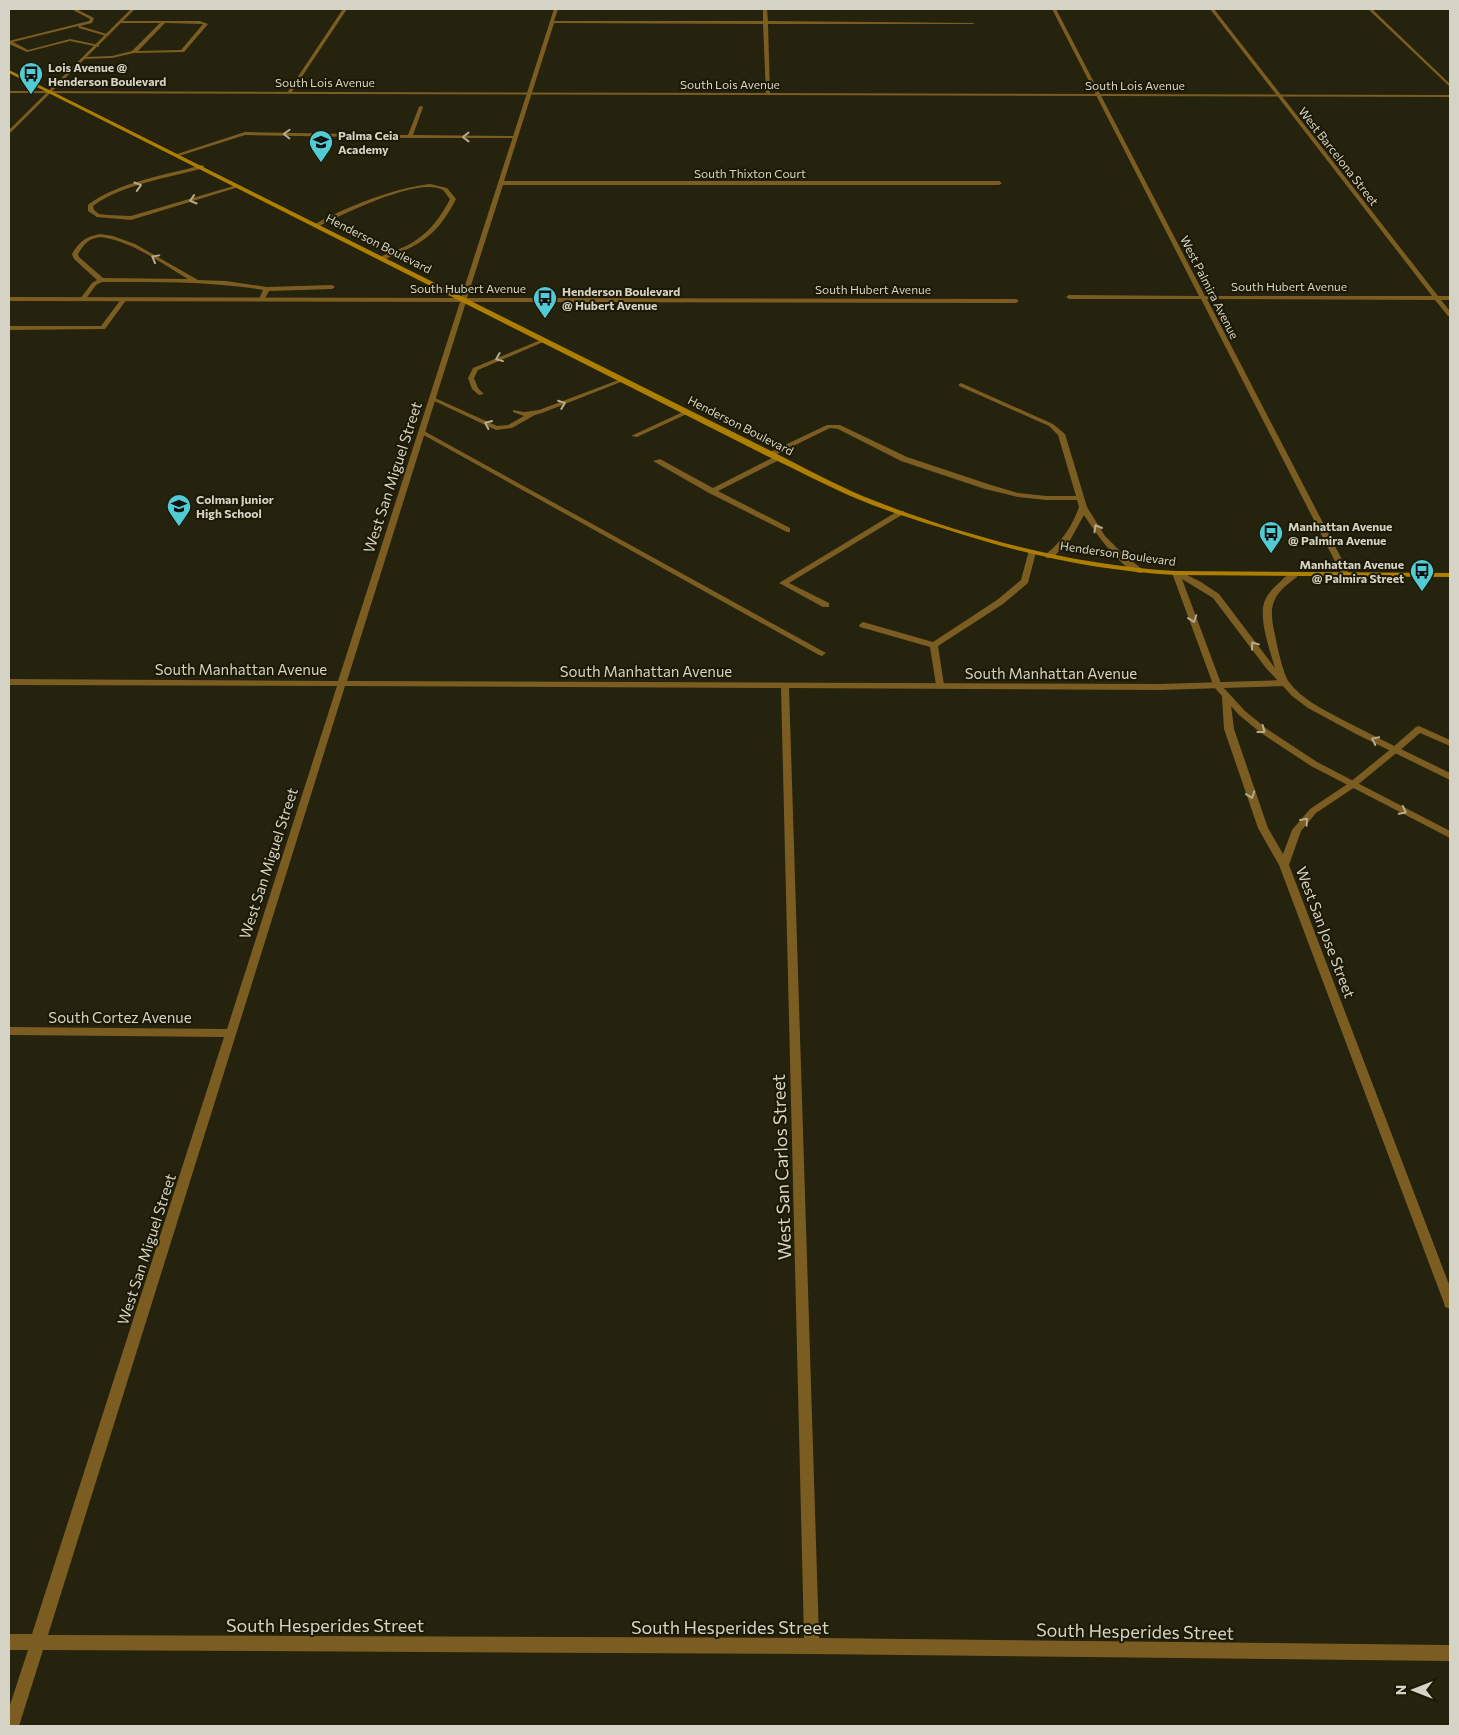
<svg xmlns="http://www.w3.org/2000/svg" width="1459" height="1735" font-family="Commissioner,sans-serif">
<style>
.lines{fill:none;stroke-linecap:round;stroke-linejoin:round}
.service{fill:#7b5d22;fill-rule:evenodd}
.minor{fill:#7b5d22;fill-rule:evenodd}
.tertiary{fill:#7b5d22;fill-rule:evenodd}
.secondary{fill:#ae7e00;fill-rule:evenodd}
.oneway{stroke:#b6aa8d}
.labels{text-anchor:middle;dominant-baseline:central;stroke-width:4;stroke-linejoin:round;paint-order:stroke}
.far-poi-label{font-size:12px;font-weight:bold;fill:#d5d3c6;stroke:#1c1904;text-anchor:start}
.far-street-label{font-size:12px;fill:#d5d3c6;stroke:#1c1904}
.street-label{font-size:15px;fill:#d5d3c6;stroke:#1c1904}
.near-street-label{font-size:18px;fill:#d5d3c6;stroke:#1c1904}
</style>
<rect width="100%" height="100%" fill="#25220d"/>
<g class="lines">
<g class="service">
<polygon points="71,9 76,9 94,18 92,23 80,26 110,35 106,36 79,28 78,26 13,42 28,50 70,39 99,45 99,47 70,41 27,52 9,44 9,41 89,21 90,19"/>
<path d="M119,21H200L208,24L184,52L134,53L112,58L82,59L84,57L112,56L132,51L160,23H120ZM165,23L203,24L181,50L138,51Z"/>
<polygon points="421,106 423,107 413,135 515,136 517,137 515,138 410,138 245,135 179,156 174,155 245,132 408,135 419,107"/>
<path d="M202,165L204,166V168C169,178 122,184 93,206L94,210L99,214L108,215L131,216L237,185L242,186L131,220L97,217L88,211V205C118,182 166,175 202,165Z"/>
<path d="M430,184L447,188L456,199C441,228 428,241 397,254C391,256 385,261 379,258C386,253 396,251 404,247C427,236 439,220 450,199C448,197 445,192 443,190C419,176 342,215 319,226L314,225C321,220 331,216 339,212C368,199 398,188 430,184Z"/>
<path d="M100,234L113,236L135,244L198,280L226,281L267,287L332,285L335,287L332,289L269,291L264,300L262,301L259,299L263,290C210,281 156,282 102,282L96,285L85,300H81L80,299L92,283L97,280L74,259L72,254C80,241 85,237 100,234ZM100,237C132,241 161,263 188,279L103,278L79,257L78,254C84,244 88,239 100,237Z"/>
<polygon points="122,298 127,299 105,329 9,330 9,326 101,326"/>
<polygon points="543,339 548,340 478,370 474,378 478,388 484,394 479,395 472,389 468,378 473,368"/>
<polygon points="621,379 626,380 542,413 535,415 512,428 496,430 430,399 435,398 497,426 508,425 524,416 513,412 513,410 524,412 539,410"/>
<path d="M961,383L1053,424L1065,434L1087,507L1105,536L1123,554L1142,569V573C1124,575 1093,529 1084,515L1069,542L1052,558H1046V554C1062,541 1072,527 1079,507L1077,500H1046L1018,497L985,489L901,461L838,429L830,428L773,456L766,454L827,425H840L907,457L991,485L1018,493L1046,496H1076L1058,435L1049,426L959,386V384Z"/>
<polygon points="687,410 690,412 689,413 637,437 631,436"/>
<polygon points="420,431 424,431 826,653 822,656 819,655 420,433"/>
<polygon points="776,456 783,458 718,491 790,528 790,532 787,532 709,493 653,461 660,459 713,488"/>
<polygon points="898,511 904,511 905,513 789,583 829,603 829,607 823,607 779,583"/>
<polygon points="1029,550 1035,550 1036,552 1028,583 1003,604 938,646 944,685 943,687 940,688 936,685 930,647 860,627 859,625 863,622 933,642 997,600 1021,580"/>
<polygon points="1419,726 1450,740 1450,746 1420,733 1398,752 1392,752 1390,750 1392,748 1416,727"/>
</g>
<g class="minor">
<polygon points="131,9 135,9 9,134 9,130"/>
<polygon points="343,9 347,9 291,93 287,93"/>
<path d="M554,9H558L554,21H763V9H767L768,21L975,23L973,24H768L770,94L768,95L766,94L763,24L554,23L504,181H999L1002,183L999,185H503L467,298L1016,299L1019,301L1016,303L466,302L347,681L1160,684L1284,680L1288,683L1284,686L1160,690L789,688L819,1638L1450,1645V1661L812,1654L43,1650L19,1726H9V1708L28,1650H9V1634H32L224,1037L9,1035V1027L227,1029L337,686L9,685V679L338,681L460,302L9,301V297L461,298ZM345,686L781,688L804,1638L48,1635Z"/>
<polygon points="1052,9 1056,9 1205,296 1432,296 1210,9 1214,9 1438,296 1450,296 1450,300 1441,300 1450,311 1450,317 1448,316 1435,300 1207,299 1350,575 1349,577 1343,577 1342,575 1201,299 1069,299 1066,297 1069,295 1199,296"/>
<polygon points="1368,9 1372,9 1450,84 1450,87"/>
<polygon points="1226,694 1230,697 1234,729 1268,828 1283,854 1292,830 1310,809 1349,783 1392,748 1398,748 1400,750 1355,787 1316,813 1301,831 1289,865 1450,1287 1450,1309 1445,1307 1444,1303 1279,865 1258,828 1224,729 1222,697"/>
</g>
<g class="tertiary">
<polygon points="9,91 1450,95 1450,97 9,93"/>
<path d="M1173,571H1179L1201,582L1219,594L1275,668C1270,651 1259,620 1264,603C1266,595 1274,587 1280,582C1285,577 1290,572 1297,573V577C1272,595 1268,605 1275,635C1277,645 1283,674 1289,682C1301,699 1323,709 1341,719C1377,738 1414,755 1450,773V780L1356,734L1308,708L1292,696L1266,668L1213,598L1182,579L1222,686L1245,711L1267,729L1317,762L1450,831V838L1311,766L1261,733L1239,715L1214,687L1172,573Z"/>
</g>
<path class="secondary" d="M9,70L773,452C803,467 834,484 865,497C962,536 1072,565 1176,571L1450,573V577L1176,575C1096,571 1018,553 942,528C915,520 887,511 860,500C828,487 798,470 767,456L9,73Z"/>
</g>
<defs><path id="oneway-chevron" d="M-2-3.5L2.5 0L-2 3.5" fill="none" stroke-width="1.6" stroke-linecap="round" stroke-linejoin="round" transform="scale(1.25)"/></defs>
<g class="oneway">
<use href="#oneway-chevron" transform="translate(287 134) rotate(-178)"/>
<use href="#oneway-chevron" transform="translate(466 137) rotate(-180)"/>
<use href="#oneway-chevron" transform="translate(138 186) rotate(-16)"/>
<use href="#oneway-chevron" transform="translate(193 200) rotate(163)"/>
<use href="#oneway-chevron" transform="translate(155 258) rotate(-151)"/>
<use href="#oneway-chevron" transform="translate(499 358) rotate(158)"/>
<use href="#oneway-chevron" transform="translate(562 404) rotate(-21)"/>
<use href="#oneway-chevron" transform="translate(488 424) rotate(-155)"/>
<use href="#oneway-chevron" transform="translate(1097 528) rotate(-120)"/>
<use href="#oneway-chevron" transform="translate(1193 619) rotate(70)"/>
<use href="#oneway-chevron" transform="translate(1254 645) rotate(-127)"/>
<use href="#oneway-chevron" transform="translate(1262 730) rotate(37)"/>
<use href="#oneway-chevron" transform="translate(1375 740) rotate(-154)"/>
<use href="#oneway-chevron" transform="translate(1251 795) rotate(71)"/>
<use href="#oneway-chevron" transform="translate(1403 811) rotate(27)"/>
<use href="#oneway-chevron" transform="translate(1305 821) rotate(-48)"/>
</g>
<defs>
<g id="bus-pin" transform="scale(1.25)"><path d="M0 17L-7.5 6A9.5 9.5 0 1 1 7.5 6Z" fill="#51ccd4" stroke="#1c1904"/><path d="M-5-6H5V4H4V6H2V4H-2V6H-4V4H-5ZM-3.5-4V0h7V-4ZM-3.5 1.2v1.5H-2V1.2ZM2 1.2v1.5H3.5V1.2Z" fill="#111"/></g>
<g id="school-pin" transform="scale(1.25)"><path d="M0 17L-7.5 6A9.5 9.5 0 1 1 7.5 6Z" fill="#51ccd4" stroke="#1c1904"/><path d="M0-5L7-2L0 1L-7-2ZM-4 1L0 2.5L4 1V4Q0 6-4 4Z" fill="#111"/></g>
</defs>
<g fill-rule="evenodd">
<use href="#bus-pin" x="31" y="74"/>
<use href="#school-pin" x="321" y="142"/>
<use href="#bus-pin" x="545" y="298"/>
<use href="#school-pin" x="179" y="506"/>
<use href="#bus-pin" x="1271" y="533"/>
<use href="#bus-pin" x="1422" y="571"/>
</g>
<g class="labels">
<g class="far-poi-label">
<text x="48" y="67">Lois Avenue @<tspan x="48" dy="14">Henderson Boulevard</tspan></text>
<text x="338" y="135">Palma Ceia<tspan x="338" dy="14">Academy</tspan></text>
<text x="562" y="291">Henderson Boulevard<tspan x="562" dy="14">@ Hubert Avenue</tspan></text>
<text x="196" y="499">Colman Junior<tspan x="196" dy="14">High School</tspan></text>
<text x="1288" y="526">Manhattan Avenue<tspan x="1288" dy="14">@ Palmira Avenue</tspan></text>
<text x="1404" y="564" text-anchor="end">Manhattan Avenue<tspan x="1404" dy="14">@ Palmira Street</tspan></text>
</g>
<g class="far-street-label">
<text x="325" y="82">South Lois Avenue</text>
<text x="730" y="84">South Lois Avenue</text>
<text x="1135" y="85">South Lois Avenue</text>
<text transform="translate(1339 156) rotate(52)">West Barcelona Street</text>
<text x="750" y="173">South Thixton Court</text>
<text transform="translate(379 243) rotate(27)">Henderson Boulevard</text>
<text x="1289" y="286">South Hubert Avenue</text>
<text transform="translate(1210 287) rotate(63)">West Palmira Avenue</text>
<text x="468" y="288">South Hubert Avenue</text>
<text x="873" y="289">South Hubert Avenue</text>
<text transform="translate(741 425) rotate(27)">Henderson Boulevard</text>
<text transform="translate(1118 553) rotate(8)">Henderson Boulevard</text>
</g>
<g class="street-label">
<text transform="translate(392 477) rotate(-72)">West San Miguel Street</text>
<text x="241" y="669">South Manhattan Avenue</text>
<text x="646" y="671">South Manhattan Avenue</text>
<text x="1051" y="673">South Manhattan Avenue</text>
<text transform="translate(268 863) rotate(-72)">West San Miguel Street</text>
<text transform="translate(1326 932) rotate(69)">West San Jose Street</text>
<text x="120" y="1017">South Cortez Avenue</text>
<text transform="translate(146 1249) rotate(-72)">West San Miguel Street</text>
</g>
<g class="near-street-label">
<text transform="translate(781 1167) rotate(-92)">West San Carlos Street</text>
<text x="325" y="1625">South Hesperides Street</text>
<text x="730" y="1627">South Hesperides Street</text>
<text transform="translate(1135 1631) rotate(1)">South Hesperides Street</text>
</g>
</g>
<rect width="1459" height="1735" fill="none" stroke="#d5d3c6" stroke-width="20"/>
<g transform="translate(1414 1690) rotate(270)" stroke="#1c1904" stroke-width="4" paint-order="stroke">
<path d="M0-4L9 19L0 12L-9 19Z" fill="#d5d3c6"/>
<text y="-8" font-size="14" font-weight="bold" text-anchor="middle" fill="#d5d3c6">N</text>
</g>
</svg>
